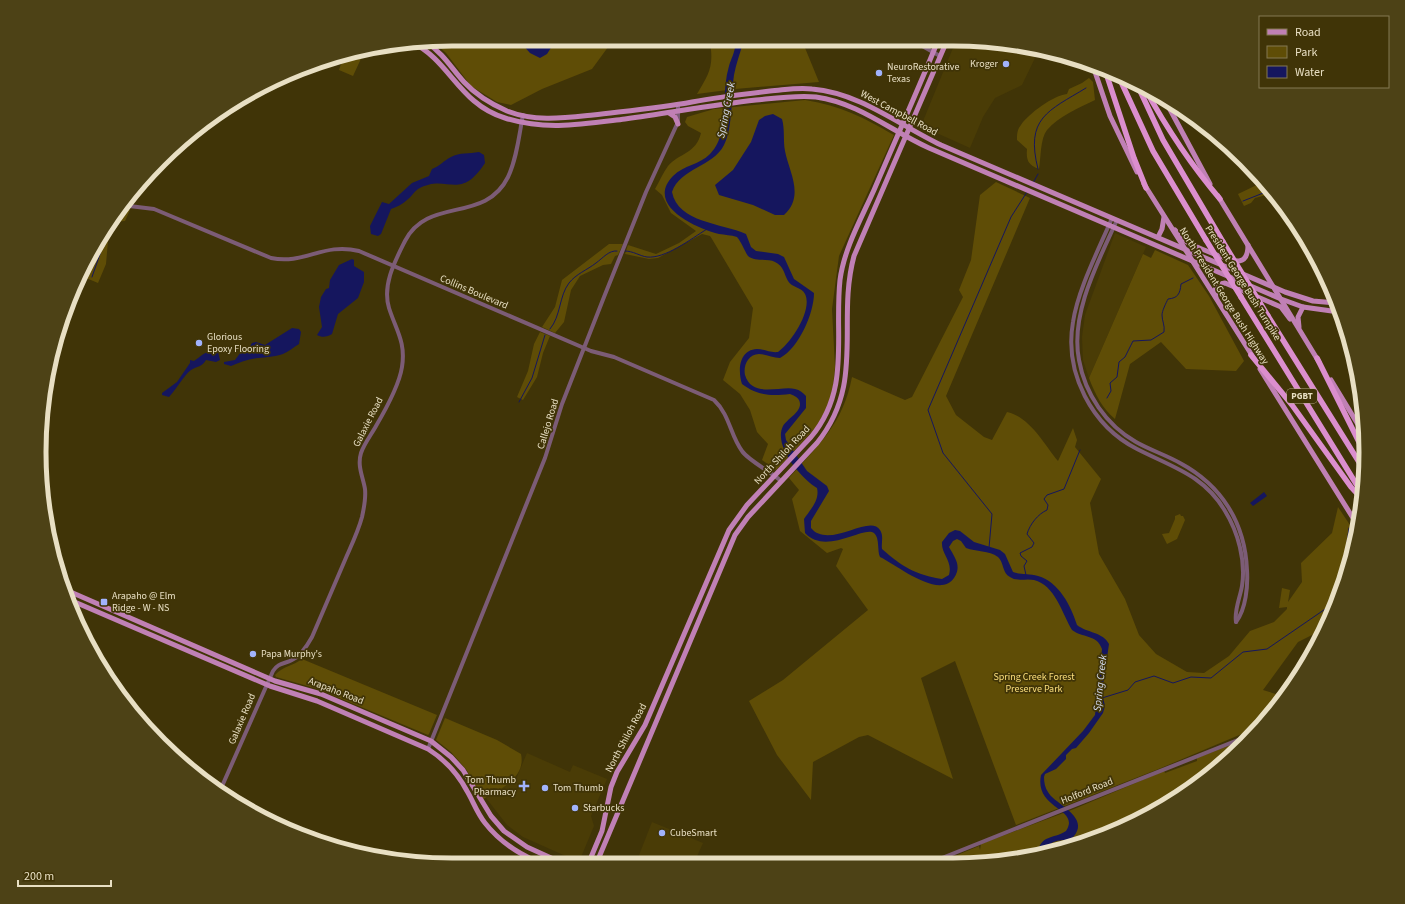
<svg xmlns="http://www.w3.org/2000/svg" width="1405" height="904" font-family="'Source Sans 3',sans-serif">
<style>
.built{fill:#4a3c06}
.green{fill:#5f4d06}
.water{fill:#15165e}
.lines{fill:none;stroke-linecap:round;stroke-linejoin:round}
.stream{stroke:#15165e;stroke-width:1}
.minor{stroke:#7c5c76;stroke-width:4}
.major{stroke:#c080b5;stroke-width:5}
.highway{stroke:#db8ece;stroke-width:5.5}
.highway-bridge{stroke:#db8ece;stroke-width:5.5}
.poi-dot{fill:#a1b3fd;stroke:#403407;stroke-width:1.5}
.labels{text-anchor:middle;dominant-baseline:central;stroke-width:3.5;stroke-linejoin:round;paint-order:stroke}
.shield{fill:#403407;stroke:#b6ac8b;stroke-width:1}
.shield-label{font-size:9px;font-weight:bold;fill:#e8dfc3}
.poi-label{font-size:10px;fill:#e8dfc3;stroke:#403407;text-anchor:start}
.street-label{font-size:10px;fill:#e8dfc3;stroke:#403407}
.park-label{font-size:10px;fill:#fcdf7c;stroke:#403407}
.water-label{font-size:11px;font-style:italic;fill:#d6ddf2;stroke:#403407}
.rim{fill:none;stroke:#e8dfc3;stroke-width:5}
</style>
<rect width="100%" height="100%" fill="#403407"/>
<g class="built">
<polygon points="955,43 1007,43 1035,48 1035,58 1022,85 995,98 983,117 970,148 921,126"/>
<polygon points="1115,233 1146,247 1089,378 1083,360 1082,337 1085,315"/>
<polygon points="527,753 570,772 573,765 607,779 591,816 594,826 579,862 523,837 507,825 486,798 516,779"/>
<polygon points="652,822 703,843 694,863 636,863"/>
</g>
<g class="green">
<polygon points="435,43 611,43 592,69 542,89 511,105 497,102 471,86 446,53"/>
<path d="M710,43H803L819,82L735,89L697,94C709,74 714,66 710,43Z"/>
<polygon points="365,50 353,76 339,70 341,64 329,59"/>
<path d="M1089,78L1093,82L1095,100C1079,108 1059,116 1047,130C1040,139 1041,158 1039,169C1028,165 1026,160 1027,149L1017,140C1017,134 1017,130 1021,125C1028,114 1054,95 1067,94L1069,89L1082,83Z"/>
<path d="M805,100C842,106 862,117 894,135L839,256L832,309L835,367L833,386L828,407L816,427L776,470L762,460L768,444L757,432L750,410L740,394L723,380L730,362L749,338L753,308L712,239L710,236L702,234L658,258L649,259L625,254L628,245L656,254L679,243L696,231L671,213L662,195L655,189C659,182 663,173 668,166C679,153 696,154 701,133L688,126L685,122L687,117L714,109Z"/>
<path d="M996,182L1030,198L946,396L956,415L984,437L992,440L1007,412C1030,417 1044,444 1058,461L1073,428L1077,440L1075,447L1101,479L1090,503L1099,554L1125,599L1139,635L1156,654L1187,672L1204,673L1229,656L1250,631L1274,622L1287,609V605V607L1279,608L1282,588L1290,590L1288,602L1302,582L1301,563L1332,533L1338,507L1356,534L1344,585L1324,629L1298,642L1263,690L1279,695L1292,685L1263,725L1161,768L1016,825L955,661L921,678L953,779L868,735L859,737L813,762L811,800L777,755L749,701L783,680L868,610L836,566L843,549L841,548L827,553L800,531L792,499L799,490L789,478C819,444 843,424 852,377L905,400L912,397L963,297L959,290L971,260L980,195Z"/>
<polygon points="1263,182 1274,193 1255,198 1251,203 1244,206 1238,194"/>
<polygon points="118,210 130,210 125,221 113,222 112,233 108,241 106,264 98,283 86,278 106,229"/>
<polygon points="609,244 623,244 618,255 615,256 611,264 603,265 580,276 571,290 564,322 555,333 542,327 555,307 562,280"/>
<path d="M1155,250L1188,265L1209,296L1244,361L1236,371L1186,369L1161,342L1130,364L1115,419C1102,408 1095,394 1089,378L1143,254L1151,258Z"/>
<polygon points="540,332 550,336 543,353 537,377 523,400 517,397 528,371 534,344"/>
<polygon points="1180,514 1181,516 1183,516 1185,520 1177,539 1167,544 1162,534 1169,533 1175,519 1175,516"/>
<path d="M302,659L437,715L429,734L428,735L318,689L276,677L275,675C283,666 293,666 302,659Z"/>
<path d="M445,718L497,740L521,754C526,777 502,789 483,799L466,769L451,752L436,740Z"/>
<polygon points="1249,738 1205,780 1136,822 1060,851 980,864 936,864 979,846 980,850 981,844 1074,809 1164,771 1165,773 1197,761 1197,758"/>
</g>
<g class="water">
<path d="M521,43C530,43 540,52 547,43H554L547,54L540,58L530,53Z"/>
<path d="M735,43H743C740,53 736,64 734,75C731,96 733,127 724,145C713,167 680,168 672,192C678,223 722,223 746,234L751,247L756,251L778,254L784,257L794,279L814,293C814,313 799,348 780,358C773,358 766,354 759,354C748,354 743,366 745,375C752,399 782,385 795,389C800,390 803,393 806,396V408L785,434L786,440L807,471L827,486L829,491L811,521V528C829,550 870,513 880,530C884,536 881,543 882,549C901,566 916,575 942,579L949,575C953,561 941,554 942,542L949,533L955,530L960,531L974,542L1000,550L1005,554L1013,572C1021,575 1029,573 1038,576C1059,582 1071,606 1077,625C1087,633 1103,632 1109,644L1102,692L1105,706L1103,713L1089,733L1076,748L1072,749L1066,755V759L1056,769L1045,774L1044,777C1044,782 1045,788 1048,792C1054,804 1090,816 1074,836C1066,845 1053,833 1043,854L1036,855C1042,833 1052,840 1066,831C1081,808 1034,810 1041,775L1083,731L1095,715L1102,649C1097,634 1082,638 1072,630C1062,613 1055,585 1034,580C1026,578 1017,582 1010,577C1002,573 1004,562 998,557C989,550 976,552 966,548L961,541L957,539L953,541L949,547C955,558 962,566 954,578C939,600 897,565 880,557C877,551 880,538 874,533C864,525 826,556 805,533L804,519C810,510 820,500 817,488C801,478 773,446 783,426C787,419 800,413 800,404C800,398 795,396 790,394C771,396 758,396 742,384C738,372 738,350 757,349C764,349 770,353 778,352C791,343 813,310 805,294C802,287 792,288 788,281C784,274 784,266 775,262C768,258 755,262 748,256C744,250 742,243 737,237C731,235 725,235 719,234C695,228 645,205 673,176C684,165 699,165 710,154C714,150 719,142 720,136C727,113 722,89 729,66C731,59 736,50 735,43Z"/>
<path d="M773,114L782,119C785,130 783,140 785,151C789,172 805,196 784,215H775L753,205L719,195L715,185L733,170L751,142L759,120L765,116Z"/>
<path d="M479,152L484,155L485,163C459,203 447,172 418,189C414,192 411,197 407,200C403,204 397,207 391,209L381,234L378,236L371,234L370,226L382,202L389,204L412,183L429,176L432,169C440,166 443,161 451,157C460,152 469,154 479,152Z"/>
<path d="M352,259L354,260V266L364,272V282L358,298L338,314L332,334C327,337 322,338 317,335L322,327L319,307L321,297L326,289L329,288L330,280L339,265Z"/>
<path d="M292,328L299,329L301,332L299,344C294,347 288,352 283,354C274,357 267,357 258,358C248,359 240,362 231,366L224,364V362L220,360L216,362L206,360C202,367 197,366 191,370C184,375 175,391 169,397L162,395V393L177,382L190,363V360L194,361C202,356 206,349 218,352L220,360L224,362L235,360L241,352L247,351L252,343L256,342L265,345Z"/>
<polygon points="1264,492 1267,496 1253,506 1250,503"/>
</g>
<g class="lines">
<g class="stream">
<path d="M1038,169C1025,118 1048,111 1086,88"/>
<polyline points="1033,183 1038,174"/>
<polyline points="1243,201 1271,190"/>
<path d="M625,251C633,251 640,256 647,257C665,259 691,239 707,229"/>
<polyline points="92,277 107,234 107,226"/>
<path d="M550,329C561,316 559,296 569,283C576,274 587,270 596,263C603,258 609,250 617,251"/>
<path d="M1107,398L1111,391L1110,383L1117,377L1119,362L1125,357L1133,341L1151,340L1164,332C1165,325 1162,321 1162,315C1162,311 1166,303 1168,299C1178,298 1180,294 1181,284L1193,278"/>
<polyline points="519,402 532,378 545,335"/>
<polyline points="989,548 992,514 943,453 928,410 1011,217 1027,192"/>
<path d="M1026,575L1024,566L1027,561L1021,556L1020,553L1032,547L1034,543L1027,534C1030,524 1038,514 1047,510L1048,505L1044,499L1047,495L1064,489L1080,450"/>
<polyline points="1340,594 1349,528"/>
<polyline points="1102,698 1128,690 1135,682 1154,676 1173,683 1191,677 1211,678 1243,652 1267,649 1334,603 1339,595"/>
</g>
<g class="minor">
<polyline points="917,43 940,56"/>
<path d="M121,205L154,209L271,258C305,265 323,242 359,251L591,351L614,357L714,400C730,415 730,435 742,451C749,461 770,471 781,481"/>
<path d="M1112,218C1099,249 1078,289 1073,322C1064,373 1092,426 1137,449C1172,467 1204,475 1225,511C1238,532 1246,561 1242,586C1240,598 1234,610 1236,622"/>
<path d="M1117,220C1098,262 1070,314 1079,360C1085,394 1106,425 1136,442C1150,450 1166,455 1180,463C1221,485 1245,522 1247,570C1248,586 1246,609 1236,622"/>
<polyline points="428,749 545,458 562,404 604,297 646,192 678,122 678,104"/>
<path d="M219,793L273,671C278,663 284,664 292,660C301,656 307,646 312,637C323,611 334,586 345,560C351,546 358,532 362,517C364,508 366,498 365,489C363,477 357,466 361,453C364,444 371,435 376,426C386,409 399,386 402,367C406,342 396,330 389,308C382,285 395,261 405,241C428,196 485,224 508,177C517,158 519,135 523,115"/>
<polyline points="927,864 1253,734"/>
</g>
<g class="major">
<path d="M413,43C450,61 459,104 505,118C545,131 584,124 625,119C669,113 712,105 756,100C776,98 797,95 816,97C859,103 891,131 929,148L1281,299L1303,307L1339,312"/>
<path d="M427,43C443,53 452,69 464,82C476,95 491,104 507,111C535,122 564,118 593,115C626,111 660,108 692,102C718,97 744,94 770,91C784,90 798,87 812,89C860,93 899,125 941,145L1285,292L1313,301L1336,303"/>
<polyline points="1093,66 1110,116 1137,172"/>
<polyline points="1166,102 1210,184"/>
<polyline points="669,113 675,117 678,124"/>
<polyline points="1144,184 1253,357"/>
<polyline points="1218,196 1319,362"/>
<path d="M1175,230C1178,233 1180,237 1183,240C1191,245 1231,262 1239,261C1247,260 1248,251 1248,245"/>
<polyline points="1158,237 1162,229 1164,217"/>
<polyline points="1216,297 1215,289 1220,284 1225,283 1281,307 1290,319"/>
<polyline points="1299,327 1298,317 1303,307"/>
<polyline points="1260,369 1358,526"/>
<polyline points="1331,380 1365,436"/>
<polyline points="66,590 275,681 321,694 431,741 451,757 463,770 491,816 504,831 527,847 560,862"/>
<path d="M70,600L270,686L317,701L428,749C444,759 458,774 467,791C473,801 477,813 485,823C499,841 517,853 538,862"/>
<path d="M589,862L602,831L611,787L617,772L645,725L729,530L747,505L811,437C851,389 834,337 840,280C844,249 861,219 874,190C895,141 917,92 937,43"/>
<path d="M597,862L735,535L748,517L817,443C866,382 836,323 854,256L946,43"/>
</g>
<g class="highway">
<polyline points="1105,70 1134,158 1146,188"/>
<polyline points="1118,75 1153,151 1206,240"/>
<polyline points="1136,82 1163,140 1223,242"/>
<path d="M1144,87C1166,127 1191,165 1220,199"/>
<polyline points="1241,297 1363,495"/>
<polyline points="1268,316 1364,470"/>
<polyline points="1251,355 1292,405 1351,487 1363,500"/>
<polyline points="1317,358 1364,452"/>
</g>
<g class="highway-bridge">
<polyline points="1206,240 1241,297"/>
<polyline points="1223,242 1268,316"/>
</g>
</g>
<g class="poi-dot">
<circle cx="1006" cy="64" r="4"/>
<circle cx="879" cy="73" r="4"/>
<circle cx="199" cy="343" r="4"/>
<rect x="100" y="598" width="8" height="8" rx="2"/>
<circle cx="253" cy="654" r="4"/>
<path d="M522 780h4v4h4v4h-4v4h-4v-4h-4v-4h4z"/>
<circle cx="545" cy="788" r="4"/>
<circle cx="575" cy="808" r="4"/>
<circle cx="662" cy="833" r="4"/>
</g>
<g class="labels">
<rect class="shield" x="1287" y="389" width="30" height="14" rx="3"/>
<g class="shield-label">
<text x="1302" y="396">PGBT</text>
</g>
<g class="poi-label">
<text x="998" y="64" text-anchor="end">Kroger</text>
<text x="887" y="67">NeuroRestorative<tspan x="887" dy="12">Texas</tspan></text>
<text x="207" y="337">Glorious<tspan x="207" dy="12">Epoxy Flooring</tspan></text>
<text x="112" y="596">Arapaho @ Elm<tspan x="112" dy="12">Ridge - W - NS</tspan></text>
<text x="261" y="654">Papa Murphy's</text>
<text x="516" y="780" text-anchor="end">Tom Thumb<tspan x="516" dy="12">Pharmacy</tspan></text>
<text x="553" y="788">Tom Thumb</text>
<text x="583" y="808">Starbucks</text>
<text x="670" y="833">CubeSmart</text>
</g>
<g class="street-label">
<text transform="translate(899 113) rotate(28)">West Campbell Road</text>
<text transform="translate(1243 283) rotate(58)">President George Bush Turnpike</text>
<text transform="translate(474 292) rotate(23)">Collins Boulevard</text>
<text transform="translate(1224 296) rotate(58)">North President George Bush Highway</text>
<text transform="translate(368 422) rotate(-63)">Galaxie Road</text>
<text transform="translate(548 424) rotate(-73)">Callejo Road</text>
<text transform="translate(782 455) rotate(-47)">North Shiloh Road</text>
<text transform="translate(336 691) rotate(21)">Arapaho Road</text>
<text transform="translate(242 719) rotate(-67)">Galaxie Road</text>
<text transform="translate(626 738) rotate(-62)">North Shiloh Road</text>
<text transform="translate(1087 791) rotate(-22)">Holford Road</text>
</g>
<g class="park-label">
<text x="1034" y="677">Spring Creek Forest<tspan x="1034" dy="12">Preserve Park</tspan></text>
</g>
<g class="water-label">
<text transform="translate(726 110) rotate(-79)">Spring Creek</text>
<text transform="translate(1100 683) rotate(-84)">Spring Creek</text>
</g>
</g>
<path d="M0 0H1405V904H0ZM452 46H953A406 406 0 0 1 1359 452V452A406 406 0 0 1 953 858H452A406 406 0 0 1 46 452V452A406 406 0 0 1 452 46Z" fill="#4d4216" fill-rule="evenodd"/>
<path class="rim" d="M452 46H953A406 406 0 0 1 1359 452V452A406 406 0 0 1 953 858H452A406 406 0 0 1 46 452V452A406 406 0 0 1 452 46Z"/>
<rect x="1259" y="16" width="130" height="72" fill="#403407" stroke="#837852"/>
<rect x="1267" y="29" width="20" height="6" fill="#c080b5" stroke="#837852"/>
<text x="1295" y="36" font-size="12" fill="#e8dfc3">Road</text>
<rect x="1267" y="46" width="20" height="12" fill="#5f4d06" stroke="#837852"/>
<text x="1295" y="56" font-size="12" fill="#e8dfc3">Park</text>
<rect x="1267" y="66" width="20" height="12" fill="#15165e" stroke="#837852"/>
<text x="1295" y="76" font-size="12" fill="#e8dfc3">Water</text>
<path d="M18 880v6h93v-6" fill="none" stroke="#e8dfc3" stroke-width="2"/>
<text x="24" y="880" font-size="12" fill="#e8dfc3" stroke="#403407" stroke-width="3" paint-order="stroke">200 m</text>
</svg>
